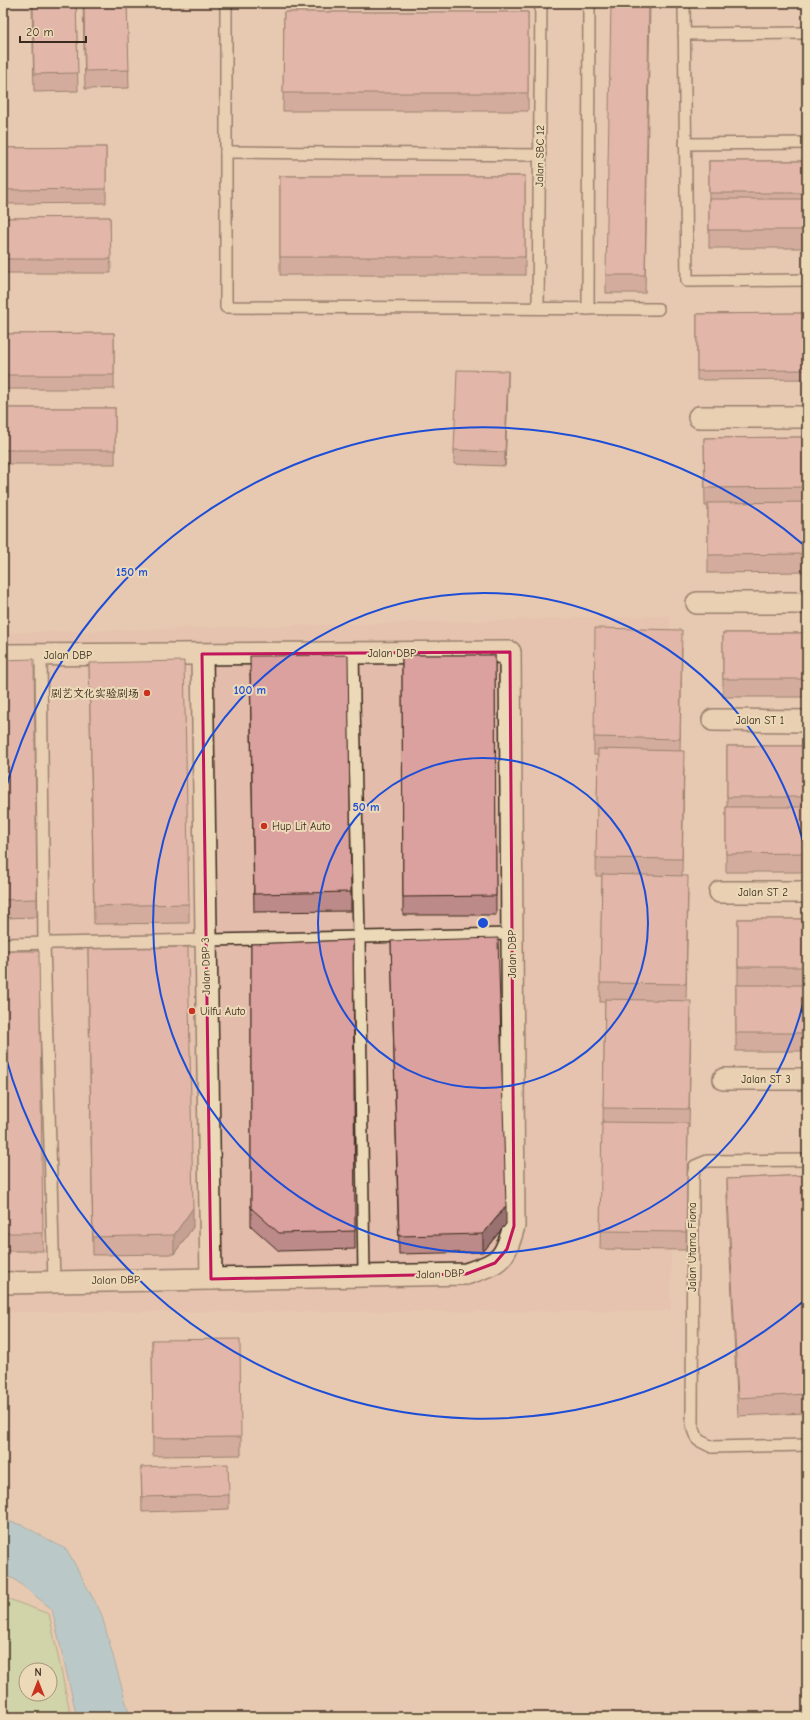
<svg xmlns="http://www.w3.org/2000/svg" width="810" height="1720" font-family="'Comic Neue','LXGW WenKai TC',sans-serif">
<style>
.built{fill:#e3bcab}
.green{fill:#b6e09d;stroke:#78855e;fill-rule:evenodd}
.water{fill:#84cbe5;stroke:#678b95}
.lines{fill:none;stroke-linecap:round;stroke-linejoin:round}
.lane-casing{stroke:#3b2a1e;stroke-width:14}
.street-casing{stroke:#3b2a1e;stroke-width:24}
.lane{stroke:#ecd9b7;stroke-width:11}
.street{stroke:#ecd9b7;stroke-width:21}
.wall{fill:#bc8a88;stroke:#3b2a1e}
.shaded-wall{fill:#99716f;stroke:#3b2a1e}
.building{fill:#dba19e;stroke:#3b2a1e}
.marked{fill:none;stroke:#c2185b;stroke-width:3;stroke-linejoin:round}
.ring{fill:none;stroke:#1d4ed8;stroke-width:2}
.poi-dot{fill:#c8321e;stroke:#ecd9b7;stroke-width:1.5}
.labels{text-anchor:middle;dominant-baseline:central;stroke-width:4;stroke-linejoin:round;paint-order:stroke}
.street-label{font-size:11px;fill:#3b2a1e;stroke:#ecd9b7}
.poi-label{font-size:11px;fill:#3b2a1e;stroke:#ecd9b7;text-anchor:start}
.centre{fill:#1d4ed8;stroke:#ecd9b7;stroke-width:2}
.ring-label{font-size:12px;text-anchor:middle;font-weight:bold;fill:#1d4ed8;stroke:#ecd9b7;stroke-width:4;stroke-linejoin:round;paint-order:stroke}
</style>
<rect width="100%" height="100%" fill="#e7c8b0"/>
<filter id="ink" filterUnits="userSpaceOnUse"><feTurbulence type="fractalNoise" baseFrequency=".025" numOctaves="2"/><feDisplacementMap in="SourceGraphic" scale="8" xChannelSelector="R" yChannelSelector="G"/><feConvolveMatrix kernelMatrix="1 2 1 2 8 2 1 2 1" color-interpolation-filters="sRGB"/></filter>
<g filter="url(#ink)">
<polygon class="built" points="670,616 671,1311 3,1312 3,633"/>
<path class="green" d="M3,1597L49,1614L71,1717H3ZM26,1670H50V1694H26Z"/>
<polygon class="water" points="3,1520 22,1525 67,1550 101,1613 130,1717 77,1717 52,1609 14,1579 3,1575"/>
<g class="lines">
<g class="lane-casing">
<g id="lane">
<polyline points="226,3 226,307 658,309"/>
<polyline points="684,3 687,281 807,280"/>
<polyline points="684,34 807,33"/>
<polyline points="685,144 807,143"/>
<polyline points="226,152 540,155"/>
<polyline points="538,308 541,3"/>
<polyline points="588,309 589,3"/>
<polyline points="353,653 359,937 364,1276"/>
<polyline points="41,655 44,943 54,1281"/>
<polyline points="3,944 512,934"/>
<polyline points="807,1160 707,1161 695,1166 693,1177 692,1424 698,1440 712,1447 807,1445"/>
</g>
</g>
<g class="street-casing">
<g id="street">
<polyline points="699,417 807,417"/>
<polyline points="697,603 807,603"/>
<polyline points="202,654 211,1279"/>
<path d="M3,655L510,652L514,1226C504,1262 500,1262 466,1274L3,1283"/>
<polyline points="713,720 807,721"/>
<polyline points="720,892 807,892"/>
<polyline points="724,1079 807,1079"/>
</g>
</g>
<use href="#lane" class="lane"/>
<use href="#street" class="street"/>
</g>
<g class="wall">
<polygon points="32,3 76,3 78,91 34,92"/>
<polygon points="83,3 127,3 129,88 85,89"/>
<polygon points="650,3 645,293 606,293 606,275"/>
<polygon points="284,12 528,12 528,111 283,111"/>
<polygon points="106,147 106,203 3,204 3,148"/>
<rect x="709" y="161" width="98" height="87"/>
<rect x="280" y="176" width="245" height="99"/>
<polygon points="110,217 111,273 3,273 3,218"/>
<polygon points="807,313 807,379 697,380 697,314"/>
<polygon points="114,333 114,389 3,389 3,334"/>
<polygon points="508,385 505,466 454,464 454,450"/>
<rect x="3" y="408" width="112" height="56"/>
<polygon points="807,437 807,572 708,573 708,506 705,506 704,438"/>
<rect x="723" y="633" width="84" height="64"/>
<polygon points="682,648 680,751 684,769 682,875 688,894 686,1000 691,1019 689,1128 688,1128 686,1250 600,1249 603,1122 605,1002 600,1002 602,876 596,876 598,755 594,755 594,737"/>
<polygon points="402,655 495,655 496,915 403,915"/>
<polygon points="3,660 37,899 37,917 3,918"/>
<polygon points="89,663 189,904 189,923 94,924"/>
<polygon points="250,674 351,892 351,911 254,912"/>
<polygon points="727,746 807,746 807,872 726,872 726,807 727,807"/>
<polygon points="738,919 807,919 807,1051 736,1051 736,985 738,985"/>
<polygon points="353,940 355,1249 279,1251 251,1226 251,944"/>
<polygon points="391,941 506,1224 483,1252 399,1254"/>
<polygon points="88,949 193,1227 174,1254 93,1255"/>
<polygon points="3,951 43,1233 43,1251 3,1251"/>
<polygon points="807,1175 807,1413 738,1416 727,1197 727,1179"/>
<polygon points="152,1340 241,1437 241,1455 153,1456"/>
<polygon points="141,1467 229,1495 229,1509 142,1512"/>
</g>
<g class="shaded-wall">
<polygon points="508,371 508,385 505,466 505,452"/>
<polygon points="506,1206 506,1224 483,1252 483,1234"/>
<polygon points="193,1208 193,1227 174,1254 174,1235"/>
</g>
<g class="building">
<polygon points="33,3 76,3 78,73 34,74"/>
<polygon points="84,3 127,3 129,70 85,71"/>
<polygon points="611,3 649,3 645,275 606,275"/>
<polygon points="284,12 528,12 528,93 283,93"/>
<polygon points="106,147 106,189 3,190 3,148"/>
<rect x="709" y="161" width="98" height="32"/>
<rect x="280" y="176" width="245" height="81"/>
<rect x="709" y="199" width="98" height="31"/>
<polygon points="110,217 111,259 3,259 3,218"/>
<polygon points="807,313 807,370 697,371 697,314"/>
<polygon points="114,333 114,375 3,375 3,334"/>
<polygon points="457,370 508,371 505,452 454,450"/>
<rect x="3" y="408" width="112" height="42"/>
<polygon points="807,437 807,487 705,488 704,438"/>
<polygon points="807,502 807,554 708,555 708,503"/>
<polygon points="595,628 682,630 680,739 594,737"/>
<rect x="723" y="633" width="84" height="46"/>
<polygon points="348,655 351,892 254,894 250,656"/>
<polygon points="402,655 495,655 496,896 403,897"/>
<polygon points="34,659 37,899 3,900 3,660"/>
<polygon points="184,661 189,904 94,906 89,663"/>
<rect x="727" y="746" width="80" height="51"/>
<polygon points="598,749 684,751 682,859 596,858"/>
<polygon points="726,807 807,807 807,853 726,854"/>
<polygon points="602,874 688,876 686,984 600,983"/>
<rect x="738" y="919" width="69" height="48"/>
<polygon points="498,938 506,1206 483,1234 399,1236 391,941"/>
<polygon points="353,940 355,1231 279,1233 251,1208 251,944"/>
<polygon points="188,947 193,1208 174,1235 93,1237 88,949"/>
<polygon points="3,951 39,951 43,1233 3,1233"/>
<rect x="736" y="985" width="71" height="48"/>
<polygon points="605,999 691,1001 689,1109 603,1108"/>
<polygon points="602,1122 688,1123 686,1232 600,1231"/>
<polygon points="807,1175 807,1394 738,1398 727,1179"/>
<polygon points="240,1339 241,1437 153,1438 152,1340"/>
<polygon points="228,1464 229,1495 142,1497 141,1467"/>
</g>
</g>
<path d="M0 0H810V1720H0ZM510,652L514,1226L507,1249L495,1263L466,1274L211,1279L202,654Z" fill="#e7c8b0" fill-opacity=".55" fill-rule="evenodd"/>
<path class="marked" d="M510,652L514,1226L507,1249L495,1263L466,1274L211,1279L202,654Z"/>
<g class="ring">
<circle cx="483" cy="923" r="165"/>
<path d="M807 986A330 330 0 1 1 807 860"/>
<path d="M805 1300A496 496 0 0 1 4 1051M4 795A496 496 0 0 1 805 546"/>
</g>
<g class="poi-dot">
<circle cx="147" cy="693" r="4"/>
<circle cx="264" cy="826" r="4"/>
<circle cx="192" cy="1011" r="4"/>
</g>
<g class="labels">
<g class="street-label">
<text transform="translate(540 156) rotate(-89)">Jalan SBC 12</text>
<text x="392" y="653">Jalan DBP</text>
<text x="68" y="655">Jalan DBP</text>
<text x="760" y="720">Jalan ST 1</text>
<text x="763" y="892">Jalan ST 2</text>
<text transform="translate(512 954) rotate(-90)">Jalan DBP</text>
<text transform="translate(206 966) rotate(-91)">Jalan DBP 3</text>
<text x="766" y="1079">Jalan ST 3</text>
<text transform="translate(692 1247) rotate(-90)">Jalan Utama Fiona</text>
<text transform="translate(440 1274) rotate(-2)">Jalan DBP</text>
<text transform="translate(116 1280) rotate(-1)">Jalan DBP</text>
</g>
<g class="poi-label">
<text x="139" y="693" text-anchor="end">剧艺文化实验剧场</text>
<text x="272" y="826">Hup Lit Auto</text>
<text x="200" y="1011">Uilfu Auto</text>
</g>
</g>
<circle cx="483" cy="923" r="6" class="centre"/>
<g class="ring-label">
<text x="132" y="576">150 m</text>
<text x="250" y="694">100 m</text>
<text x="366" y="811">50 m</text>
</g>
<rect width="810" height="1720" fill="none" stroke="#ecd9b7" stroke-width="16"/>
<rect x="8" y="8" width="794" height="1704" fill="none" stroke="#3b2a1e" stroke-width="1.5" filter="url(#ink)"/>
<g transform="translate(38 1682)"><circle r="19" fill="#ecd9b7" stroke="#a5937a"/>
<path d="M0-3L7 15L0 10L-7 15Z" fill="#c8321e"/>
<text y="-6" font-size="11" font-weight="bold" text-anchor="middle" fill="#3b2a1e">N</text>
</g>
<path d="M20 36v6h66v-6" fill="none" stroke="#3b2a1e" stroke-width="2"/>
<text x="26" y="36" font-size="12" fill="#3b2a1e" stroke="#ecd9b7" stroke-width="3" paint-order="stroke">20 m</text>
</svg>
